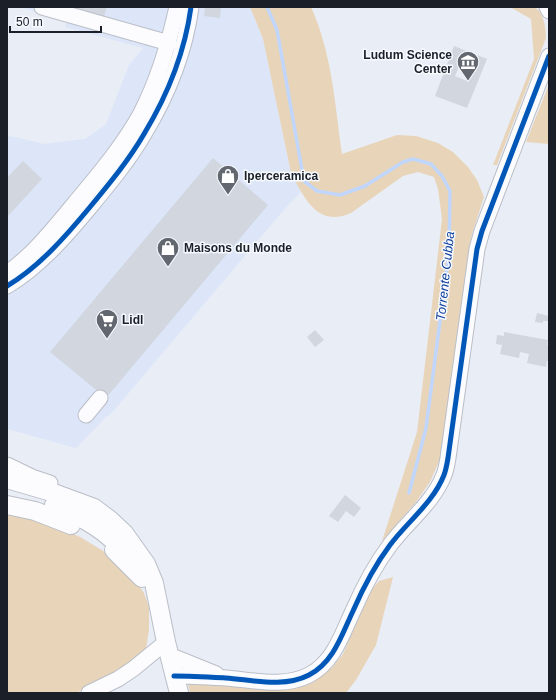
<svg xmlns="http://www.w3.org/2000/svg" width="556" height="700" font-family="Helvetica,sans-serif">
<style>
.built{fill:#dce6f8}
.green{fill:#e8d5b9}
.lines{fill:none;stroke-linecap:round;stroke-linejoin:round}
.stream{stroke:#c0d6fc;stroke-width:3.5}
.building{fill:#d1d6df;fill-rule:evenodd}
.minor-casing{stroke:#babec7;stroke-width:17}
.major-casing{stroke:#babec7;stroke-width:20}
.minor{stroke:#fcfcfe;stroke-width:15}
.major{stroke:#fcfcfe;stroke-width:18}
.cycleway-casing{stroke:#f6f9fe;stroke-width:8}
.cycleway{stroke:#0057b8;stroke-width:5}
.labels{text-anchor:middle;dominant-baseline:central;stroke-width:3;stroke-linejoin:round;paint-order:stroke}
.poi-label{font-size:12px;font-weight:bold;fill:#1a1f28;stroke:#f6f9fe;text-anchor:start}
.water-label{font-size:13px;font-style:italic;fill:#0f409b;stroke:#f6f9fe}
</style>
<rect width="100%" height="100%" fill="#e9edf6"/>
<polygon class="built" points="19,7 250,7 263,39 291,173 301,192 288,205 110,415 107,416 76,448 7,429 7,137 10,136 44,144 85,139 106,124 129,65 143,48 65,27 67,20"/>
<g class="green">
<path d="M250,7H311C332,53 335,105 342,154L397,135L416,136L438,143L453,152L468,167L477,180L484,197L472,234L469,248L440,459L430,482L416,502L382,541L417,432L442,219L438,189L434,177L418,172L403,176L351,213C318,228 304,198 291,173L263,39Z"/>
<path d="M510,7C516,7 526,5 533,7C544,10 546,29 546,38L497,165H493L534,59L531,19Z"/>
<polygon points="549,84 549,144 526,142"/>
<polygon points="7,511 51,524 80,537 105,552 130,573 144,593 149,607 149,630 146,649 128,667 76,693 7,693"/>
<polygon points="393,577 376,645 356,680 346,693 190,693 188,684 192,682 278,689 303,686 312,683 332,668 343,654 371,590 379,581"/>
</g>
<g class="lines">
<polyline class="stream" points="267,7 277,30 304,181 317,191 340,195 365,186 403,162 413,159 431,164 442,176 450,191 449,252 426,428 409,493"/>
</g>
<g class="building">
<polygon points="71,7 107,7 104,16"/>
<polygon points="205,7 221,7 220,18 204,16"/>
<path d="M454,46L487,59L467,108L435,96ZM459,67L470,72L467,81L455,76Z"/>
<polygon points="213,158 268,205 106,398 50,352"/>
<polygon points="23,161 42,179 7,217 7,178"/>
<polygon points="537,313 549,316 548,321 543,321 543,323 535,322"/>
<polygon points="315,330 324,340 315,347 307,337"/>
<polygon points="504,332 548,340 547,345 549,345 549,361 547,361 546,367 527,363 529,354 520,352 519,358 500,354 502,345 496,344 497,335 504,336"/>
<polygon points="345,495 361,508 354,517 346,511 338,522 329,516"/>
</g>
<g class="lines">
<g class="minor-casing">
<g id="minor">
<polyline points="42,7 169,43"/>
<polyline points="547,7 549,11"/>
<path d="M7,273C33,255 54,228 74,204C98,175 123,146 141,113C158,80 169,43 177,7"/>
<path d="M7,286C39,267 66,236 90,207C109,184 129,160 144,134C167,96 185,51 191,7"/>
<polyline points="86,415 100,398"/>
<polyline points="7,465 32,477 50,483"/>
<polyline points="169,655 216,674"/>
<path d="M174,676C191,676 208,677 226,678C253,680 284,688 309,675C334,662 342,634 353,611C363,588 375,565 390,545C407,522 433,503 444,475C446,470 447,464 448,458L477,249L482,231L549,56"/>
<polyline points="89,693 118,679 133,669 166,642"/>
</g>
</g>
<g class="major-casing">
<g id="major">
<polyline points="7,479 48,491 94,508 110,520 124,533 146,564 154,583 166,642 179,693"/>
<polyline points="7,505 35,511 71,525"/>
<path d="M54,505C82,517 108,531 127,555"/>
<polyline points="114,550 142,578"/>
</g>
</g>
<use href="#minor" class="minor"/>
<use href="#major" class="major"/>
<g class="cycleway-casing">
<g id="cycleway">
<path d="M7,286C39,267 66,236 90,207C109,184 129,160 144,134C167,96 185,51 191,7"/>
<path d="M174,676C191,676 208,677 226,678C253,680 284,688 309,675C334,662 342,634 353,611C363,588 375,565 390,545C407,522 433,503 444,475C446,470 447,464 448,458L477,249L482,231L549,56"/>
</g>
</g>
<use href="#cycleway" class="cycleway"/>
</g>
<defs>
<g id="museum-pin" transform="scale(1.15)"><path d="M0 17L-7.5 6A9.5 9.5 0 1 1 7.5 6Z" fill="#626770" stroke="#f6f9fe"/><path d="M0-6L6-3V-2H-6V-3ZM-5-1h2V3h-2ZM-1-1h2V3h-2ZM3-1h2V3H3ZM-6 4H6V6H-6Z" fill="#fff"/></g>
<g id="shop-pin" transform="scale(1.15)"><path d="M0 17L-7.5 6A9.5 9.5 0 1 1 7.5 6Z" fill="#626770" stroke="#f6f9fe"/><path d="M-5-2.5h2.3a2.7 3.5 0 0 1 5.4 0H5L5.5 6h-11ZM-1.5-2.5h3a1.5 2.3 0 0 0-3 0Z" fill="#fff"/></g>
<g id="supermarket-pin" transform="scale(1.15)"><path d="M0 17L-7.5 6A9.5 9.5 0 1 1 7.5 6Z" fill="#626770" stroke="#f6f9fe"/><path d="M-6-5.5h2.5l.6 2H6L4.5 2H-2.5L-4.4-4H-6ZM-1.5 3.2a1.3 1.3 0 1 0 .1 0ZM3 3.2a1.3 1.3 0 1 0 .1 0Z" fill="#fff"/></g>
</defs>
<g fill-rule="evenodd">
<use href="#museum-pin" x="468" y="62"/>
<use href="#shop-pin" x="228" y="176"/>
<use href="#shop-pin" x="168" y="248"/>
<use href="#supermarket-pin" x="107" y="320"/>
</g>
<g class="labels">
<g class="poi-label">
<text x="452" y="55" text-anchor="end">Ludum Science<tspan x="452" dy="14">Center</tspan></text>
<text x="244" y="176">Iperceramica</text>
<text x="184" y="248">Maisons du Monde</text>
<text x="122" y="320">Lidl</text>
</g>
<g class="water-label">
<text transform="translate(445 276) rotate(-84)">Torrente Cubba</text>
</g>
</g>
<rect width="556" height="700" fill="none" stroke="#1a1f28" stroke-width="16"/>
<path d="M10 26v6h91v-6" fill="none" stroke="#1a1f28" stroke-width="2"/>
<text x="16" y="26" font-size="12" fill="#1a1f28" stroke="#f6f9fe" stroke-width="3" paint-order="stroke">50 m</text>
</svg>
